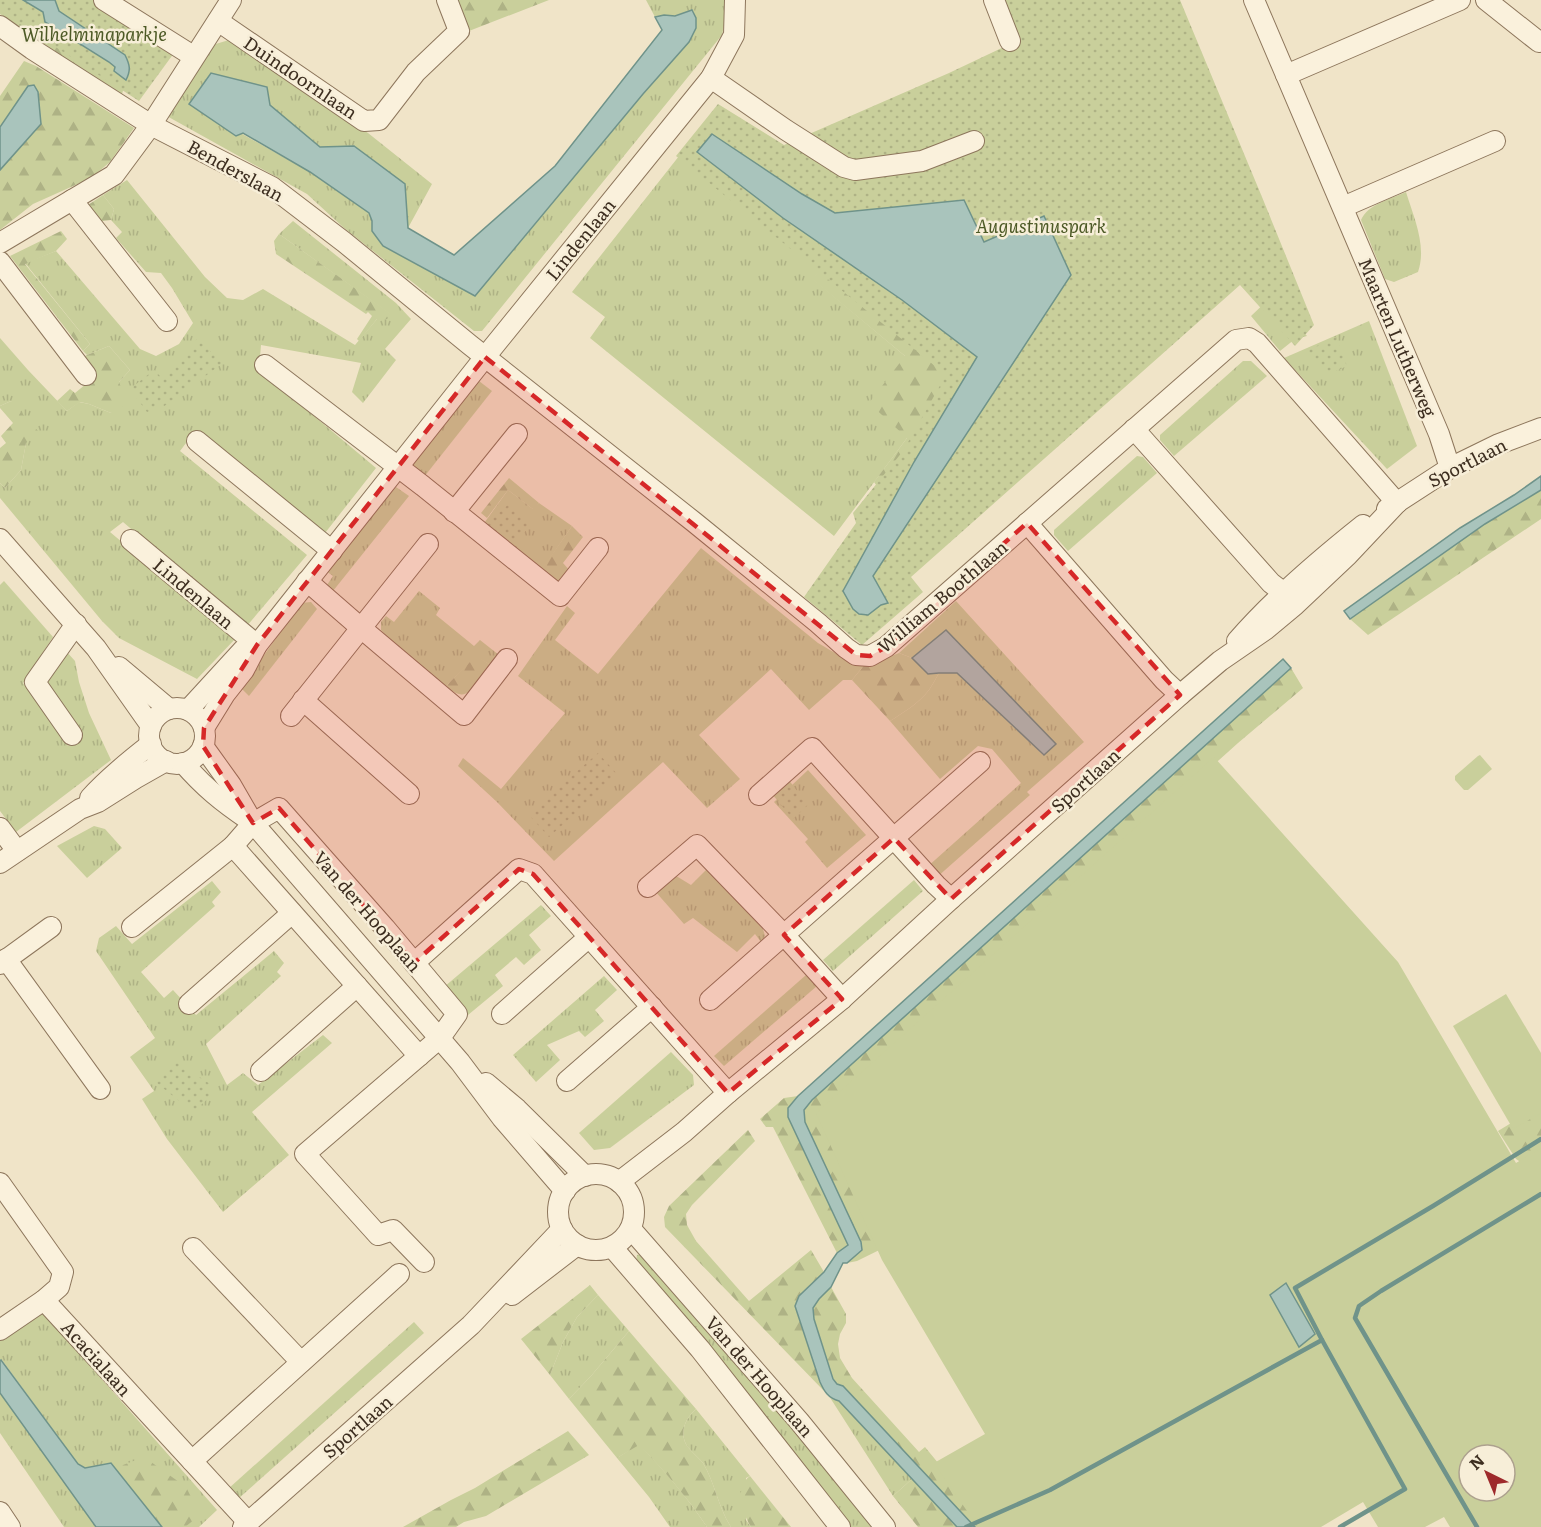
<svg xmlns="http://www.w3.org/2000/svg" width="1541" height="1527" font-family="Literata,serif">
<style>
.grass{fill:url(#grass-tufts)}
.forest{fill:url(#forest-firs)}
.park{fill:url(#park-dots)}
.garden{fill:#c9cf9b;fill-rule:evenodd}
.water{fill:#a9c4bc;stroke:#6f938a;stroke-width:1.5}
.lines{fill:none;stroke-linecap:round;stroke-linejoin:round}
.stream{stroke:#6f938a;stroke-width:4.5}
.minor-casing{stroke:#8d765c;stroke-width:22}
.minor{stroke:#faf1dc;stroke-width:20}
.marked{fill:#d62828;fill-opacity:0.2;stroke:#d62828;stroke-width:4.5;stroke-dasharray:12 8;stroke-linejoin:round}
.labels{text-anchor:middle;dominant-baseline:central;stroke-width:5;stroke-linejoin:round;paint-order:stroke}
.park-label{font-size:18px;font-style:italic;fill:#4d5a26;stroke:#f7eed8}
.street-label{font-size:18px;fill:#3d2e20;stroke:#f7eed8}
</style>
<defs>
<pattern id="grass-tufts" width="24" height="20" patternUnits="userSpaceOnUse" patternTransform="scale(1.5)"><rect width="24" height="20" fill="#c9cf9b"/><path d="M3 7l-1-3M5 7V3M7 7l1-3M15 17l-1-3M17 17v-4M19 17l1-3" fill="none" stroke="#aeb285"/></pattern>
<pattern id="forest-firs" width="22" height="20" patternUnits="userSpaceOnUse" patternTransform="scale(1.5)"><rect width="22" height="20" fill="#c9cf9b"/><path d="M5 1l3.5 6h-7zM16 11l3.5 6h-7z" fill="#aeb285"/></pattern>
<pattern id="park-dots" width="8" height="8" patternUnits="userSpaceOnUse" patternTransform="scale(1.5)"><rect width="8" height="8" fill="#c9cf9b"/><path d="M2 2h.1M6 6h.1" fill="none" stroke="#aeb285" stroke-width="1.8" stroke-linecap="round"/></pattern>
</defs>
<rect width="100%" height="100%" fill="#f0e4c8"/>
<g class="grass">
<polygon points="646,0 725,0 726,17 722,35 482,331 474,331 344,228 307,194 165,115 209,46 229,40 368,133 432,184 408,228 404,184 354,146 320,147 270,105 211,73 189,104 310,172 369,213 372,221 372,231 475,296 643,94 689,42 692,10 675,16 664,15 655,17"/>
<polygon points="694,137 834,254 813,279 905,356 907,438 834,536 590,338 605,317 572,292"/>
<polygon points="127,180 205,277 227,298 243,300 263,289 355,345 377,319 390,314 279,234 293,221 396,303 411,319 385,349 396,360 363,403 352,392 361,363 261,345 259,370 376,468 318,542 189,439 180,451 307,555 246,627 123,522 110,532 236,638 197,679 119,638 102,621 0,498 0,483 5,488 21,470 26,443 11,401 0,406 0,338 28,370 67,411 79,402 89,404 111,413 119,382 130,370 109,346 87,355 83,351 90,344 25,263 56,251 140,349 156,356 179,344 193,323 172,288 161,273 146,272 116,238 122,232 111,220 114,209 103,195"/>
<path d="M1406,192C1414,218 1427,246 1418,272L1394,282L1385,279L1361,220C1368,204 1391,199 1406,192Z"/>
<polygon points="1271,297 1307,336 1295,339 1280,351 1251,316"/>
<polygon points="1369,321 1417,446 1387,469 1284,358"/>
<polygon points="1243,361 1251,361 1267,376 1174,456 1160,440 1160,435"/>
<polygon points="479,381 492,391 424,477 411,466"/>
<polygon points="1137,456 1143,457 1157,473 1068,551 1054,535 1054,530"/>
<polygon points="396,487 409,496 333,591 327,585 333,576 326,571"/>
<polygon points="508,490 533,509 539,503 572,526 544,567 520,558 482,526"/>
<path d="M701,548L818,643C835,653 846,660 866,663L852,680H843L809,710L771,669L699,735L740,779L707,808L663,762L554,861L497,802L458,766L463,758L501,789L565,713L518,676L567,606L575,613L555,640L598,674Z"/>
<polygon points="4,581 53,637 23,683 68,746 82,735 44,681 66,651 75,661 79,682 89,713 111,760 16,832 0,811 0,585"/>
<polygon points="419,591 440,608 436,615 474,646 480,640 499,655 491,665 476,657 446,686 387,637 381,630 381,622 386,616 394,622"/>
<path d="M956,601L1084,742L1027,792L1030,795L936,878L926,868L1021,783L992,749L978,746L940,779L890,721C903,713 919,703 929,690C933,684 936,678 939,673H957L1043,755L1055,744L946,630L912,658L899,653Z"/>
<polygon points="311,602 317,609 249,696 242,689 262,658 301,603"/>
<polygon points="808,770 866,835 827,868 805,842 808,839 774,802"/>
<polygon points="94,826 105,829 122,848 87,878 57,846"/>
<polygon points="707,869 763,929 765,936 761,942 755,934 737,952 693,918 684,924 654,890 673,874 691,885"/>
<polygon points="914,880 923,891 833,971 823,960"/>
<polygon points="212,881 221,892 212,902 215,906 141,972 164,998 173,990 196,1015 274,951 284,963 277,972 281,976 206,1044 227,1085 243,1073 258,1085 323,1035 332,1043 252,1112 289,1155 223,1212 167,1139 142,1099 154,1091 130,1057 155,1038 96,951 99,938 116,926 132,944"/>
<polygon points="541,905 551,916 529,935 541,950 524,965 516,957 495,975 503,986 468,1015 444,987"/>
<polygon points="806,975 817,986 724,1066 714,1056"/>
<polygon points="604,976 617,990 595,1010 604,1021 585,1037 579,1031 547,1045 560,1060 536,1082 513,1055"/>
<polygon points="671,1052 693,1075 694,1085 610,1148 594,1150 579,1133"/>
<polygon points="642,1254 784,1418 872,1527 846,1527 636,1262 637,1255"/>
<polygon points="598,1295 629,1331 591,1376 569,1399 550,1375 563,1342 577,1317"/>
<polygon points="40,1309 217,1510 199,1527 162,1527 111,1463 85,1468 78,1464 2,1360 0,1361 0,1337"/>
<polygon points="414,1322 424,1333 238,1499 228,1489"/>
<polygon points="0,1393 96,1527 64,1527 0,1433"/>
<polygon points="829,1396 832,1399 839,1401 912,1479 893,1496"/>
<path d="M696,1409L750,1476L746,1478V1520L751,1527H731C718,1507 715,1483 703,1463C698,1457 687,1448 685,1442C680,1429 687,1417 696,1409Z"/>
<path d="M639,1444C664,1470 687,1497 707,1527H670L649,1497L617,1458Z"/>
</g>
<g class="forest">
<polygon points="0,0 126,80 122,94 62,56 0,14"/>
<polygon points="457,0 549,0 469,31"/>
<polygon points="24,61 36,66 134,128 110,162 91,178 33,204 0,230 0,170 41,124 28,86 0,127 0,96"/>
<polygon points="103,195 114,209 111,220 102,221 88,211 85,207"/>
<polygon points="61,231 67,239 56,251 25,264 90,344 83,351 10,256"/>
<polygon points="279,234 391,314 387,319 377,319 359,341 357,339 372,316 368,312 366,314 276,254 274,241"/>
<polygon points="834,254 977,357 879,489 874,482 907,438 869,403 905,356 812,279"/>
<polygon points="109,346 130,370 119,382 127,404 111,413 89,404 80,402 67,411 57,401 70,389 75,393 86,384 71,365 87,355"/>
<polygon points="11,401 38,431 26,443 21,470 5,488 0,483 0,448 6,443 1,436 13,423 0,408 0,406"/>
<polygon points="509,478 539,503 534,510 508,490 487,518 481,513"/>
<polygon points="1541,490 1541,519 1368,635 1350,619 1485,524"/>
<polygon points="572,526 583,537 563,563 570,571 560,581 549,582 520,558 526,551 544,566"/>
<path d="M899,653L912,658L928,674L939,673C936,678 933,684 929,690C919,703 903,713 890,721L852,680L866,663L879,661Z"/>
<path d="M476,656L491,665C484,674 471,698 459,694C454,693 450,689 446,686Z"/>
<polygon points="1291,668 1303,688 1238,743 1024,935 920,1230 857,1261 847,1263 862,1250 805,1122 804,1110 812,1100"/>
<polygon points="798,1096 793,1102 788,1117 848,1245 837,1253 773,1127 766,1127 760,1119 784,1098"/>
<polygon points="1541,1105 1541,1152 1522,1163 1516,1159 1498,1131"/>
<polygon points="748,1130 755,1141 692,1205 686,1214 687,1225 696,1241 749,1301 811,1250 824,1272 799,1296 795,1306 824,1391 665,1227 664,1217 669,1206"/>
<polygon points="590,1285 598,1295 577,1317 563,1342 550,1375 521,1339"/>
<polygon points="831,1287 846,1314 846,1323 840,1334 838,1344 840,1358 852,1378 919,1452 925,1447 948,1475 983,1527 975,1527 843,1386 836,1384 833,1379 814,1319 813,1308 819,1299"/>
<path d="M629,1331L696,1409C687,1417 680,1429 685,1442C687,1448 698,1457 703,1463C715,1483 718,1507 731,1527H707C687,1497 664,1470 639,1445L617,1458L569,1399L591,1376Z"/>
<polygon points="568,1431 589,1455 486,1516 464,1522 456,1527 403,1527 451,1500 475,1488"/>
<polygon points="144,1457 186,1487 200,1515 185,1527 162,1527 118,1473 123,1465"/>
<path d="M750,1476L791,1527H751C742,1513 734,1487 750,1476Z"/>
<polygon points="912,1479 957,1527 918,1527 893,1496"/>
</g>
<g class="park">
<polygon points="0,0 104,0 174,53 139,101 0,11"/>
<polygon points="994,0 1180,0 1262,197 1314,325 1295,346 1240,285 911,577 923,592 862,645 804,597 856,523 853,513 903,451 946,375 676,156 718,104 784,145 949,73 1008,45"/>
<polygon points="1336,337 1347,366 1327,375 1304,352"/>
<polygon points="197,339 223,363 163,407 147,412 130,389 154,370 163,379"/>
<polygon points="509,504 532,523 514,545 486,524"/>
<polygon points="598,753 618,775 549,837 528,814"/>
<polygon points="788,779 808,805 793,819 772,794"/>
<polygon points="174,1060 210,1084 212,1095 193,1112 153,1080"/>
</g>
<g class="garden">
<polygon points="1480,755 1492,769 1468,790 1464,790 1455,780 1455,776 1478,756"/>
<path d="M1214,757L1398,962L1516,1163L1541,1148V1527H1450L1444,1517L1425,1527H1378L1363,1502L1321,1527H978L934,1463L985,1434L882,1260L816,1113ZM1469,1455H1505V1491H1469Z"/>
<polygon points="1506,994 1541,1053 1541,1113 1513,1129 1453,1026"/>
</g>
<g class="water">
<path d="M23,0H55L59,11L125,55C130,65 131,70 126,80L114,71L115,67L109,62L45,22L43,12Z"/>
<polygon points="692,10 696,18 696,28 689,42 643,94 475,296 383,246 372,231 372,221 369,213 310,172 243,133 236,136 189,104 211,73 267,87 270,105 320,147 354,146 405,184 408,228 454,255 555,166 662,30 655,17 664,15 675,16"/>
<polygon points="34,85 38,92 41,124 0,170 0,127 28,86"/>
<polygon points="712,134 802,194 835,213 964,200 984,242 1044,216 1071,275 873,576 888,603 881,605 868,615 859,614 853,609 843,591 914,462 977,357 902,300 783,218 697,152"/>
<polygon points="1541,476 1541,490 1485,524 1350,619 1344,611 1460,528 1514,495"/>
<polygon points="946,630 1056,744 1044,755 957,673 939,673 928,674 912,658"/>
<path d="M1283,659L1291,668L812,1100L804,1110L805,1122L861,1242L862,1250L847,1263H843L831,1287L819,1299L813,1308L814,1319L833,1379L837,1384L843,1386L975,1527H957L839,1401C828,1398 824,1391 820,1382L795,1306L799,1296L824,1272L837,1253L848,1245L788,1117V1108L798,1096Z"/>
<polygon points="1286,1283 1315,1334 1299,1347 1270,1295"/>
<polygon points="1,1360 78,1464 85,1468 111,1463 162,1527 96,1527 0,1393 0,1361"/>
</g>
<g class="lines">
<g class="stream">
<polyline points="966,1527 1050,1490 1322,1340"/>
<polyline points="1340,1527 1405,1489 1322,1340 1295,1288 1433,1206 1541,1139"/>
<polyline points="1477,1527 1355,1318 1359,1306 1381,1291 1541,1194"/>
</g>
<g class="minor-casing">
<g id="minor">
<polyline points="104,0 193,56"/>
<polyline points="994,0 1010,41"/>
<polyline points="1254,0 1439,434 1450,468"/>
<polyline points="1486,0 1539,42"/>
<polyline points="218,21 364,121 379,120 416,72 459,31 447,0"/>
<polyline points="0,26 32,49 151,125 272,187 344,242 470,345 694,522 818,623 846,648 856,655 870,656 886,647 1236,340 1249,338 1257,343 1397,503"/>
<polyline points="1286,75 1460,0"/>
<polyline points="711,78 786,130 844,167 855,170 922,161 974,141"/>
<polyline points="72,200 167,321"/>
<polyline points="1343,207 1495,141"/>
<polyline points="0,243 114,175 151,125 231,0"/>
<polyline points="0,262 86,375"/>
<polyline points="265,365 423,486 560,596 598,548"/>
<polyline points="1134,429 1271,583 1284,593 1293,603"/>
<polyline points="197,441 332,551"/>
<polyline points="1387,509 1450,468 1499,444 1541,428"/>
<polyline points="454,512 517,434"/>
<polyline points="1027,523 1164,680 1180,695"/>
<polyline points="0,539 96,648 151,726"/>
<polyline points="131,540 257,645"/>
<polyline points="307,581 361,628 464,715 507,659"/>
<path d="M1237,641C1273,599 1319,560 1363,525"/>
<polyline points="119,667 169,709"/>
<polyline points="303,700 409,794"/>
<circle cx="177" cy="736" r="28"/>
<polyline points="188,710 243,650 254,646"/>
<polyline points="291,716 428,544"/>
<polyline points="204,728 225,694 244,670 257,645 485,357 711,78 734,35 735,0"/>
<polyline points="72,735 35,682 76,624"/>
<polyline points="203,746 231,785 253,823 460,1062 502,1118 565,1191"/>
<path d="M183,763C204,787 222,802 249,820"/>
<polyline points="759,795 812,748 936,885 951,899"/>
<path d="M90,798C108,778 129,761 151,744"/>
<polyline points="0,828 17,851"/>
<polyline points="233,846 419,1056"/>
<polyline points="0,863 80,809 98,802 136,778 166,761"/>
<polyline points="648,887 697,845 784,935 842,999"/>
<polyline points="132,927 233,846 253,823 279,808 385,928 457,1014 440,1038 305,1154 378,1235 393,1230 424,1262"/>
<polyline points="6,959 100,1089"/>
<polyline points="414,963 519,869 533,874 728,1093"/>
<polyline points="0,964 51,927"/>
<polyline points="710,1000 980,762"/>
<polyline points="189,1004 292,913"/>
<polyline points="502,1014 589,937"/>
<polyline points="261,1071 357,986"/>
<polyline points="567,1081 652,1007"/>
<polyline points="486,1083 517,1109 585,1176"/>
<circle cx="596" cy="1212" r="38"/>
<polyline points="619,1182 684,1132 728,1093 842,999 951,899 1180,695 1220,661 1265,630 1295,605 1348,555 1397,503"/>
<polyline points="0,1183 63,1272 59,1287 44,1300 0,1330"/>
<polyline points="631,1229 799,1421 885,1527"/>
<polyline points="612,1247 700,1349 840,1527"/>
<polyline points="193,1248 301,1362"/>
<polyline points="512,1295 577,1245"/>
<polyline points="44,1300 248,1522"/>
<polyline points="192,1461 399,1274"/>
<polyline points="0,1512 10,1527"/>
<polyline points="243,1527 471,1325 562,1229"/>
</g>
</g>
<use href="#minor" class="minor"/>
</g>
<path class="marked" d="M485,357L856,655L870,656L886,647L1027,523L1180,695L951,899L894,838L784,935L842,999L728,1093L533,874L519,869L414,963L279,808L253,823L203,746L204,728L257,645Z"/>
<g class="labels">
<g class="park-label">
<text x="94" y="33">Wilhelminaparkje</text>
<text x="1041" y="225">Augustinuspark</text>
</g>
<g class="street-label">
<text transform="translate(301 77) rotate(34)">Duindoornlaan</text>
<text transform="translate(236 170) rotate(29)">Benderslaan</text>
<text transform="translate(580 239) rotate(-51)">Lindenlaan</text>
<text transform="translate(1398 337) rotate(67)">Maarten Lutherweg</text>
<text transform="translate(1467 462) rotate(-27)">Sportlaan</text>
<text transform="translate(194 593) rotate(40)">Lindenlaan</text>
<text transform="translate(942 596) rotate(-40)">William Boothlaan</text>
<text transform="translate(1085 780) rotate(-42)">Sportlaan</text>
<text transform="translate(368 911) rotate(49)">Van der Hooplaan</text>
<text transform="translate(97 1358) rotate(48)">Acacialaan</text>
<text transform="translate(760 1376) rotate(49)">Van der Hooplaan</text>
<text transform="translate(357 1426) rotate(-41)">Sportlaan</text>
</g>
</g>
<g transform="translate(1487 1473) rotate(317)"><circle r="28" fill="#f7eed8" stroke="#ada18e" stroke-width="1.5"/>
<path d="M0-4.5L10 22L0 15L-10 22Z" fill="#9e2a2b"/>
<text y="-9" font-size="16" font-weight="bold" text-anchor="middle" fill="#3d2e20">N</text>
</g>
</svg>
